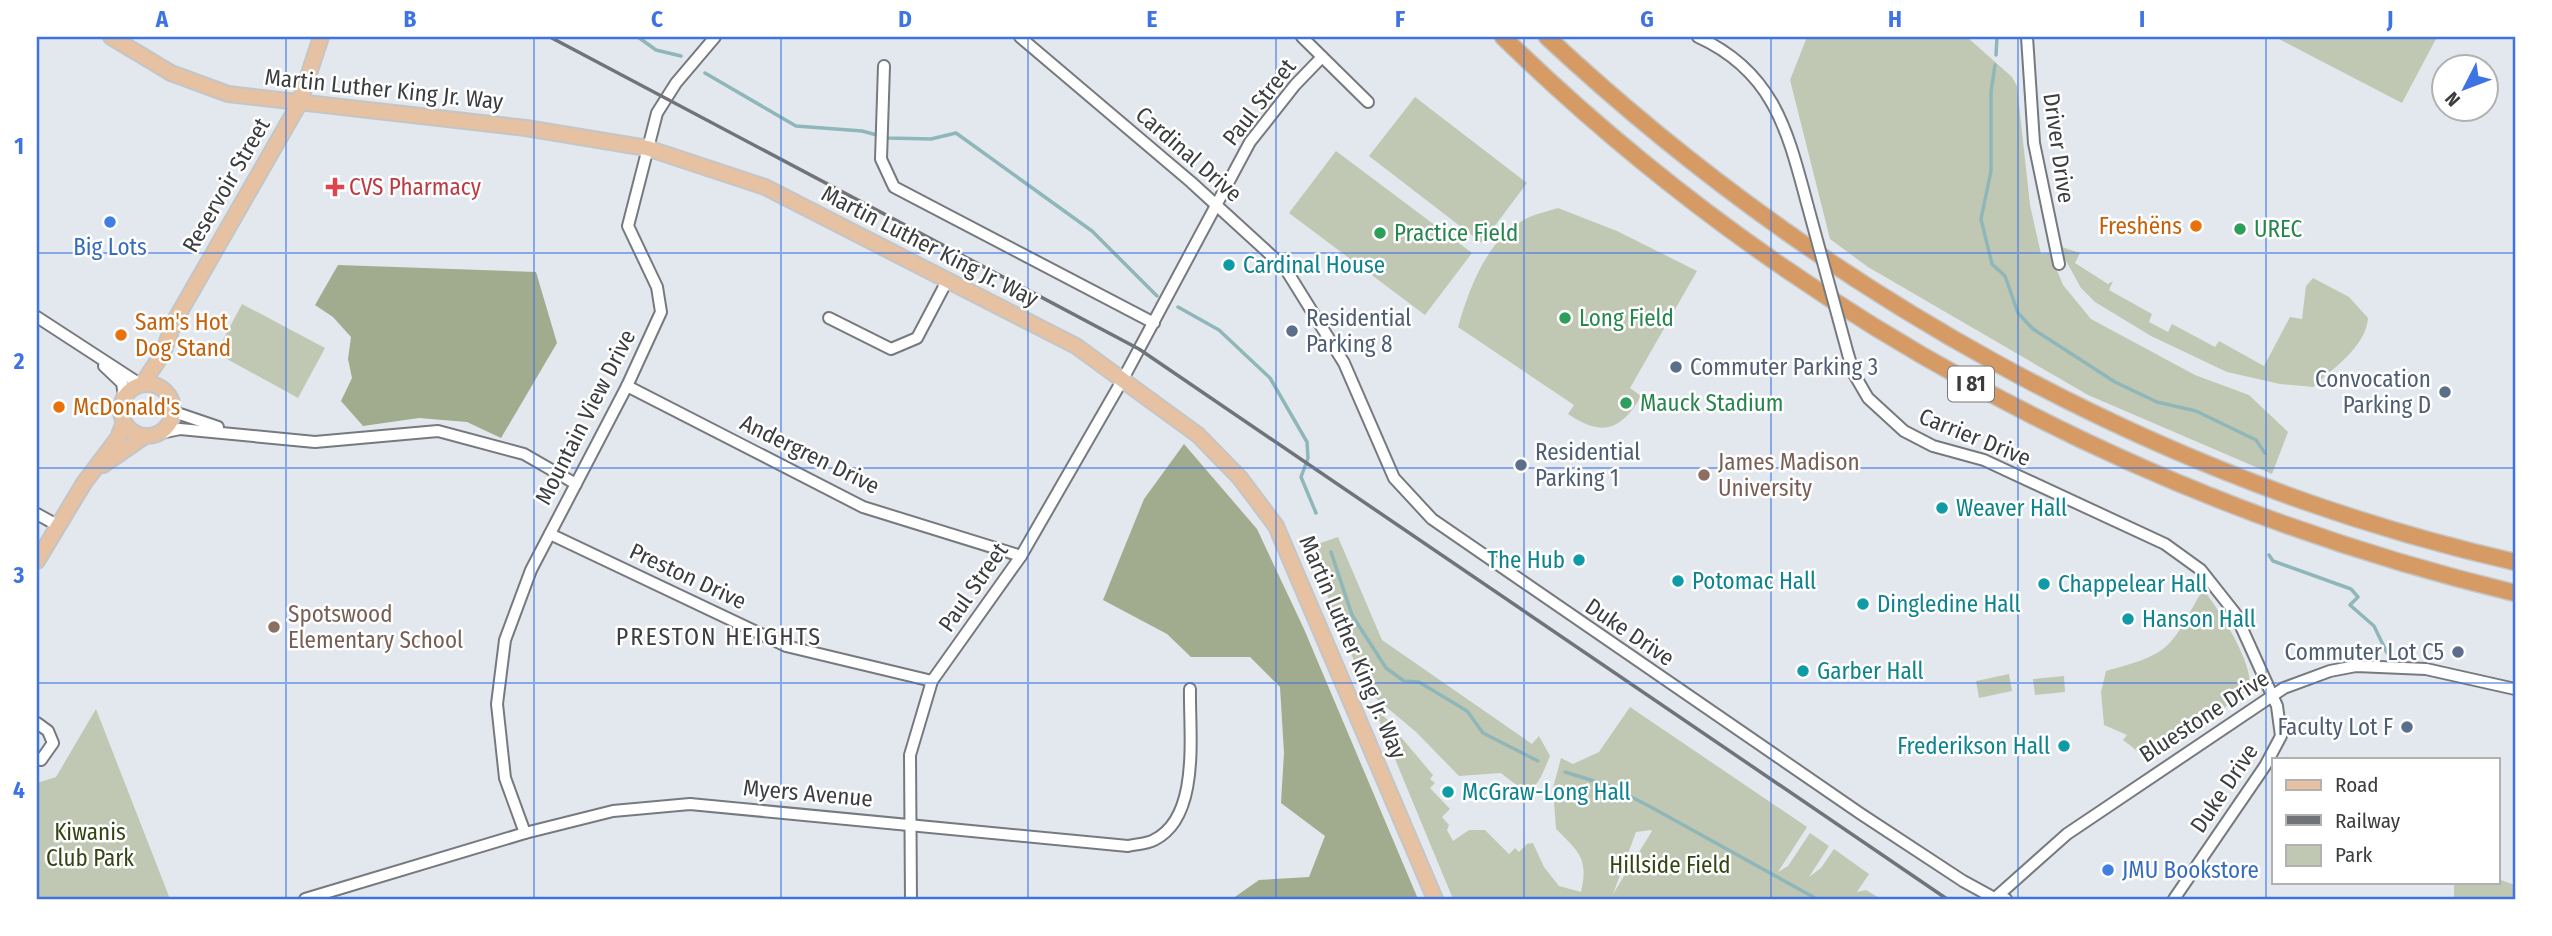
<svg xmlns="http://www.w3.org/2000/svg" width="2552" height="936" font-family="'Fira Sans Condensed',sans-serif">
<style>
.green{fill:#c0c8b3;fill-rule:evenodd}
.forest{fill:#a1ab8e}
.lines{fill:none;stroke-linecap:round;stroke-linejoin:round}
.stream{stroke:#8fb7b9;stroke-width:3.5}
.minor-casing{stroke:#767a7f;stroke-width:14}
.major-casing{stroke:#c4c5c5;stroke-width:18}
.highway-casing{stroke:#c4c5c5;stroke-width:19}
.minor{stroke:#fff;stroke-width:10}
.major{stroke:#e6c2a3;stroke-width:14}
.highway{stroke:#d69a65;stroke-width:16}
.rail{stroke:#707377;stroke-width:3.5}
.minor-bridge-casing{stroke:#767a7f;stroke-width:14;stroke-linecap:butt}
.minor-bridge{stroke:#fff;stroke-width:10}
.grid{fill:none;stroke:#3d73e3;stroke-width:2;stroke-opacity:0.55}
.health-dot{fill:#e0444e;stroke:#fff;stroke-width:2.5}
.shop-dot{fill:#3f7fe0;stroke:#fff;stroke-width:2.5}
.food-dot{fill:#e8710a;stroke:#fff;stroke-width:2.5}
.leisure-dot{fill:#2e9e5b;stroke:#fff;stroke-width:2.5}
.culture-dot{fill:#0f9aa8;stroke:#fff;stroke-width:2.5}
.service-dot{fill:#5c6f8a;stroke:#fff;stroke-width:2.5}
.education-dot{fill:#8d6e63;stroke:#fff;stroke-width:2.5}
.labels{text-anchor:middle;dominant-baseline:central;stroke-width:5;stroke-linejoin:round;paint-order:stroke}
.shield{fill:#fff;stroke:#767779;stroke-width:2}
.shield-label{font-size:21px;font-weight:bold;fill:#3b3d3f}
.street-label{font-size:23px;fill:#3b3d3f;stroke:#fff}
.health-label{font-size:23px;fill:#be3a42;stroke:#fff;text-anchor:start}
.food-label{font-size:23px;fill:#c56008;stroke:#fff;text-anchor:start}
.leisure-label{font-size:23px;fill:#27864d;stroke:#fff;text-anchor:start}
.shop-label{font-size:23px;fill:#366cbe;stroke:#fff}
.culture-label{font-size:23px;fill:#0d838f;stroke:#fff;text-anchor:start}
.service-label{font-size:23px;fill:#4e5e75;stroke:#fff;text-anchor:start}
.education-label{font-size:23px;fill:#785e54;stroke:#fff;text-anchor:start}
.park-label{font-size:23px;fill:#364414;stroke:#fff}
.neighbourhood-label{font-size:24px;letter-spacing:2px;fill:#3b3d3f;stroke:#fff}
.neatline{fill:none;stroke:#3d73e3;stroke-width:2.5}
.grid-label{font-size:23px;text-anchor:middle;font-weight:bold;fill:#3d73e3}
</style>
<rect width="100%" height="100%" fill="#e3e8ee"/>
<g class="green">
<polygon points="1807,37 1967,37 2012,77 2017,86 2030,205 2041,254 2050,253 2063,285 2091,319 2195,375 2249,395 2288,432 2272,474 2088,395 1868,267 1830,239 1790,80"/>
<polygon points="2275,37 2437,37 2402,103"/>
<polygon points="1415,97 1527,183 1482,243 1369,156"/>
<polygon points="1336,151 1472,253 1425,315 1289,213"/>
<path d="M1558,208L1617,231L1697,271L1630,388L1641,396C1621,431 1602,437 1568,414L1574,405L1458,327C1469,289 1486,242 1522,221C1532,214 1547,212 1558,208Z"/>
<path d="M2062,247L2080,253L2075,263L2108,284L2113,281L2109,290L2152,314L2149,322L2168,332L2172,324L2215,347L2219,341L2264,366L2290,317L2302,319L2306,286L2313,278L2349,297L2368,318C2366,347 2333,368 2313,387L2280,384L2227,372L2151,336L2095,302L2081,288L2060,250Z"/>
<polygon points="242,304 325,348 298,398 216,353"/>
<path d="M1338,537L1382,640L1532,744L1539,736L1550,756C1536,790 1533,800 1501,773L1459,776L1416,732L1366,690L1312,558L1315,545Z"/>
<path d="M2203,589C2219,610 2252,660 2250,687L2241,696L2149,760L2123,740L2127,735L2104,725L2101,692L2106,671C2173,653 2169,649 2203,589Z"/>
<polygon points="2009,674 2012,691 1979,698 1976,681"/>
<polygon points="2064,676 2065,692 2035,695 2033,679"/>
<path d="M1373,706L1391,723L1394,739L1400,736L1433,775L1430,779L1435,783L1430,788L1450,809L1442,817L1449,825L1447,830L1453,841L1469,830H1485L1509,854L1515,848L1519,852L1527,844L1533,843L1544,867L1559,886L1581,892C1589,858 1578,851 1556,829L1553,788L1561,758L1573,764L1599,752L1630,707L1807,827L1778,872L1788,866L1810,833L1829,846L1809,877L1821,868L1834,849L1869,874L1857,892L1866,890L1881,899H1453ZM1651,830L1652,831L1613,894L1636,832Z"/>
<polygon points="96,709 170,899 37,899 37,783 56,777"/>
<polygon points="2498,879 2515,885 2515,899 2454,899 2454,882 2498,882"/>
</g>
<g class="forest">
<polygon points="338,265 536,272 557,343 501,438 467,422 419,418 363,426 341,401 352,378 348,359 351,337 333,317 315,305"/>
<polygon points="1184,444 1257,529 1304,629 1418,899 1232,899 1259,880 1309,877 1325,836 1281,803 1284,753 1280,687 1250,657 1191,657 1167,634 1103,600 1144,499"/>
</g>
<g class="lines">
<g class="stream">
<polyline points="638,37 656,50 681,56"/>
<polyline points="1996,55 1997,37"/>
<polyline points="1995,65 1991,92 1991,171 1981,219 1992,264 2005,276 2018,313 2033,329 2115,382 2157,402 2196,411 2256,440 2265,453"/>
<polyline points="705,73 796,126 862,131 888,138 931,139 956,133 1092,231 1157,296"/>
<polyline points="1178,307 1219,330 1270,378 1307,442 1308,458 1301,477 1316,513"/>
<polyline points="1331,552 1352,615 1386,668 1404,681 1419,682 1467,711 1483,733 1538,761"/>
<polyline points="2269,555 2273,561 2351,589 2358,597 2350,605 2374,626 2387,653"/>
<polyline points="1565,772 1610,786 1649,806 1817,899"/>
</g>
<g class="minor-casing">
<g id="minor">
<polyline points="1020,37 1191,182 1285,268 1344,363 1394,478 1432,519 1861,814 1963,881 1994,898 2006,899"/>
<polyline points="1302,37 1368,102"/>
<path d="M1698,37C1775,72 1788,133 1808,207"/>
<polyline points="2027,37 2034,143 2059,264"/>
<polyline points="884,66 881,159 894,187 1154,323"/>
<polyline points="37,317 140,384"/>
<polyline points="829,318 891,349 917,338 947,281"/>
<polyline points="1848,354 1854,374 1868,398 1904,431 1933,446 1984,460 2165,544 2201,570 2235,613 2277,706 2281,736 2265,766 2174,899"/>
<polyline points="104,366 122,383 124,396"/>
<polyline points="627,386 863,507 1021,556"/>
<polyline points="174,412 218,427"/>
<polyline points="161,433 180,429 315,442 438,431 524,454 576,484"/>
<polyline points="37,514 57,525"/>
<polyline points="550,534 786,646 932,681"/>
<polyline points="37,723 48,731 53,743 41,760"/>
<polyline points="525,833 505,778 497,704 505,640 531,570 627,386 661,312 657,287 628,226 657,113 676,83 715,37"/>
<path d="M305,899L525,833L613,811L690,804L1128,846C1136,844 1147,844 1154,840C1201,817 1189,733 1190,689"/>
<polyline points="911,899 910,755 932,681 1021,556 1123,379 1250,142 1295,85 1322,57"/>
<polyline points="1994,899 2067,834 2284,688 2330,671 2356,666 2426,669 2515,689"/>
</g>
</g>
<g class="major-casing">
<g id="major">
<polyline points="111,37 171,73 228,94 526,128 647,148 765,187 1076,346 1198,435 1240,478 1276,526 1435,899"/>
<polyline points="143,383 163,353 174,322 299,104 321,37"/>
<circle cx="147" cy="410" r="26"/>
<polyline points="103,465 145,436"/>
<polyline points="37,561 84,483 118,438 124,422"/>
</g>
</g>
<g class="highway-casing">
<g id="highway">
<path d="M1503,37C1783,310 2135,502 2515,593"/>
<path d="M1547,37C1817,289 2153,480 2515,562"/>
</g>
</g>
<use href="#minor" class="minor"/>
<use href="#major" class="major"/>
<use href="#highway" class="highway"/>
<polyline class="rail" points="550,37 1139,349 1947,899"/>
<g class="minor-bridge-casing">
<polyline id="minor-bridge" points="1808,207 1848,354"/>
</g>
<use href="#minor-bridge" class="minor-bridge"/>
</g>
<path class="grid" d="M286,37V899M534,37V899M781,37V899M1028,37V899M1276,37V899M1524,37V899M1771,37V899M2018,37V899M2266,37V899M37,253H2515M37,468H2515M37,683H2515"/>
<path class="health-dot" d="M331.5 176.5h7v7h7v7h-7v7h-7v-7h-7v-7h7z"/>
<g class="shop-dot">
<circle cx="110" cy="222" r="7"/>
<circle cx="2108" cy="870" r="7"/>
</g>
<g class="food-dot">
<circle cx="2196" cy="226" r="7"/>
<circle cx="121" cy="335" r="7"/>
<circle cx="59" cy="407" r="7"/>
</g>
<g class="leisure-dot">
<circle cx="2240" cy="229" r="7"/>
<circle cx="1380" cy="233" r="7"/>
<circle cx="1565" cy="318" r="7"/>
<circle cx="1626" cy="403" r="7"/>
</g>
<g class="culture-dot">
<circle cx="1229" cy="265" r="7"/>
<circle cx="1942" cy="508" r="7"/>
<circle cx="1579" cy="560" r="7"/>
<circle cx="1678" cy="581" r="7"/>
<circle cx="2044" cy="584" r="7"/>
<circle cx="1863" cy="604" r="7"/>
<circle cx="2128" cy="619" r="7"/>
<circle cx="1803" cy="671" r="7"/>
<circle cx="2064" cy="746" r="7"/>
<circle cx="1448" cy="792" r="7"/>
</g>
<g class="service-dot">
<circle cx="1292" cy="331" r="7"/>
<circle cx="1676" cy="367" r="7"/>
<circle cx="2445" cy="392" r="7"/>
<circle cx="1521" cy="465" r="7"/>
<circle cx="2458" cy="652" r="7"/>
<circle cx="2407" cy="727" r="7"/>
</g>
<g class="education-dot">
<circle cx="1704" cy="475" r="7"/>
<circle cx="274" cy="627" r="7"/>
</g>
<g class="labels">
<rect class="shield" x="1948" y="366.5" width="46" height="35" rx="5"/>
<g class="shield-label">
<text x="1971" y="384">I 81</text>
</g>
<g class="street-label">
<text transform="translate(384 89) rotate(6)">Martin Luther King Jr. Way</text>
<text transform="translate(1259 102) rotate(-52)">Paul Street</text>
<text transform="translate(2059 148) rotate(82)">Driver Drive</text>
<text transform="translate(1189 154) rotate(41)">Cardinal Drive</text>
<text transform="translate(226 185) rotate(-60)">Reservoir Street</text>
<text transform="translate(930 246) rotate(27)">Martin Luther King Jr. Way</text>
<text transform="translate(585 417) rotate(-63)">Mountain View Drive</text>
<text transform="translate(1975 437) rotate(22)">Carrier Drive</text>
<text transform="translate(810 454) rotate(26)">Andergren Drive</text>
<text transform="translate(688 576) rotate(25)">Preston Drive</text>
<text transform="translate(973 587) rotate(-55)">Paul Street</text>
<text transform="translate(1630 632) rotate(34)">Duke Drive</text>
<text transform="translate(1353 647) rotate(67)">Martin Luther King Jr. Way</text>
<text transform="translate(2204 716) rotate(-33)">Bluestone Drive</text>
<text transform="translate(2224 788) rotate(-56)">Duke Drive</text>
<text transform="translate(808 793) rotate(5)">Myers Avenue</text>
</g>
<g class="health-label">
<text x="349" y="187">CVS Pharmacy</text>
</g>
<g class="food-label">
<text x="2182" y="226" text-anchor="end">Freshëns</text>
<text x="135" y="322">Sam's Hot<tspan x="135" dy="26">Dog Stand</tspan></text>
<text x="73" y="407">McDonald's</text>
</g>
<g class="leisure-label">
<text x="2254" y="229">UREC</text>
<text x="1394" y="233">Practice Field</text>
<text x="1579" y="318">Long Field</text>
<text x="1640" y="403">Mauck Stadium</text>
</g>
<g class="shop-label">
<text x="110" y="247">Big Lots</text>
<text x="2122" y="870" text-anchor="start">JMU Bookstore</text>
</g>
<g class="culture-label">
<text x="1243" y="265">Cardinal House</text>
<text x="1956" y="508">Weaver Hall</text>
<text x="1565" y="560" text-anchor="end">The Hub</text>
<text x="1692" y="581">Potomac Hall</text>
<text x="2058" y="584">Chappelear Hall</text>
<text x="1877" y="604">Dingledine Hall</text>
<text x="2142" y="619">Hanson Hall</text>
<text x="1817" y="671">Garber Hall</text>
<text x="2050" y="746" text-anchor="end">Frederikson Hall</text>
<text x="1462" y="792">McGraw-Long Hall</text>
</g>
<g class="service-label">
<text x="1306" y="318">Residential<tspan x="1306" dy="26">Parking 8</tspan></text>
<text x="1690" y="367">Commuter Parking 3</text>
<text x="2431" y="379" text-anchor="end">Convocation<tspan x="2431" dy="26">Parking D</tspan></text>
<text x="1535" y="452">Residential<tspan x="1535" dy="26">Parking 1</tspan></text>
<text x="2444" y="652" text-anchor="end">Commuter Lot C5</text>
<text x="2393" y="727" text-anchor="end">Faculty Lot F</text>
</g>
<g class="education-label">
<text x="1718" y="462">James Madison<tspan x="1718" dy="26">University</tspan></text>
<text x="288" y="614">Spotswood<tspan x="288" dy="26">Elementary School</tspan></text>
</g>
<g class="park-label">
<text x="90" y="832">Kiwanis<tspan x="90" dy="26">Club Park</tspan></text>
<text x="1670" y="865">Hillside Field</text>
</g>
<g class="neighbourhood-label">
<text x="719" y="637">PRESTON HEIGHTS</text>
</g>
</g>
<rect width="2552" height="936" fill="none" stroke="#ffffff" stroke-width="77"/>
<rect x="2272" y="758" width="228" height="126" fill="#ffffff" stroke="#b1b1b2" stroke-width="2"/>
<rect x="2286" y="780" width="35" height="10" fill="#e6c2a3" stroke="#b1b1b2" stroke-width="2"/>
<text x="2335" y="792" font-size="21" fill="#3b3d3f">Road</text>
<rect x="2286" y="815" width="35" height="10" fill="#707377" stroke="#b1b1b2" stroke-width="2"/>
<text x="2335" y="828" font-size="21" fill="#3b3d3f">Railway</text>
<rect x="2286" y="845" width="35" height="21" fill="#c0c8b3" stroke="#b1b1b2" stroke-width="2"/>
<text x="2335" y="862" font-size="21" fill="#3b3d3f">Park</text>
<g transform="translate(2465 88) rotate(228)"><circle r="33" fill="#ffffff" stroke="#b1b1b2" stroke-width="2"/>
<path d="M0-5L12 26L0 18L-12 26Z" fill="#3d73e3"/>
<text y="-10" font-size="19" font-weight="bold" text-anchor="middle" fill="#3b3d3f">N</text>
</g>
<rect x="38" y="38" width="2476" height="860" class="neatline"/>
<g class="grid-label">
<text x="162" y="27">A</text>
<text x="410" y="27">B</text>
<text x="657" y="27">C</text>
<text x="905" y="27">D</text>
<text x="1152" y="27">E</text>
<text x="1400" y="27">F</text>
<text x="1647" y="27">G</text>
<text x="1895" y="27">H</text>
<text x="2142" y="27">I</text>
<text x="2390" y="27">J</text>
<text x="19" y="154">1</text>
<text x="19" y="369">2</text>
<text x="19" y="583">3</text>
<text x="19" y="798">4</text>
</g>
</svg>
